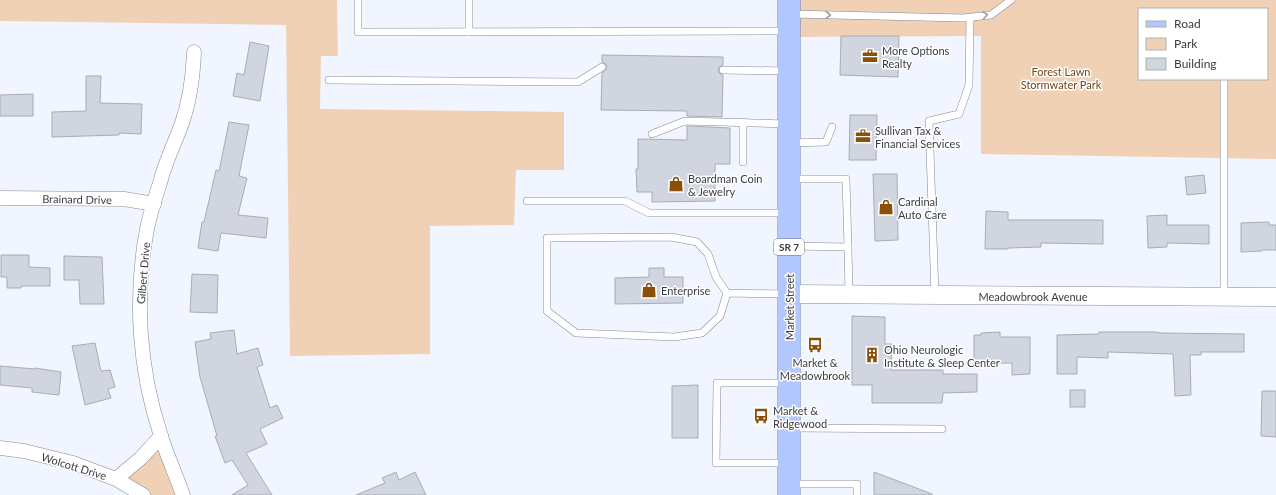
<svg xmlns="http://www.w3.org/2000/svg" width="1276" height="495" font-family="Lato,sans-serif">
<style>
.green{fill:#f1d1b6;fill-rule:evenodd}
.building{fill:#d1d5df;stroke:#a8acb5}
.lines{fill:none;stroke-linecap:round;stroke-linejoin:round}
.service-casing{stroke:#858992;stroke-width:8}
.minor-casing{stroke:#858992;stroke-width:15}
.tertiary-casing{stroke:#858992;stroke-width:19}
.primary-casing{stroke:#667eba;stroke-width:23}
.service{stroke:#fff;stroke-width:7}
.minor{stroke:#fff;stroke-width:14}
.tertiary{stroke:#fff;stroke-width:18}
.primary{stroke:#b2c7fd;stroke-width:22}
.oneway{stroke:#9c9ea0}
.labels{text-anchor:middle;dominant-baseline:central;stroke-width:3;stroke-linejoin:round;paint-order:stroke}
.shield{fill:#fff;stroke:#757679;stroke-width:1}
.shield-label{font-size:10px;font-weight:bold;fill:#3a3c40}
.poi-label{font-size:11px;fill:#3a3c40;stroke:#fff;text-anchor:start}
.park-label{font-size:11px;fill:#724618;stroke:#fff}
.street-label{font-size:11px;fill:#3a3c40;stroke:#fff}
</style>
<rect width="100%" height="100%" fill="#f1f5ff"/>
<g class="green">
<polygon points="0,0 337,0 338,56 321,56 320,109 564,112 564,170 516,170 514,225 430,226 430,354 290,356 286,25 0,21"/>
<path d="M789,0H1276V159L981,154V36L789,37ZM1139,9H1267V79H1139Z"/>
<polygon points="161,436 183,495 143,495 116,479"/>
</g>
<g class="building">
<polygon points="841,36 899,36 898,77 840,75"/>
<polygon points="250,42 269,46 260,101 233,96 237,73 244,75"/>
<polygon points="602,55 723,57 723,65 719,67 718,70 720,74 723,75 722,117 687,116 687,111 601,110 602,73 606,70 607,67 606,64 602,62"/>
<polygon points="86,76 101,76 100,103 142,104 141,134 119,133 119,135 52,137 52,112 86,111"/>
<polygon points="33,94 33,116 0,116 0,95"/>
<polygon points="850,115 877,115 876,160 849,160"/>
<polygon points="229,122 249,125 239,176 247,178 238,215 268,218 266,238 221,233 218,251 198,248 202,222 204,222 216,170 219,171"/>
<polygon points="687,126 730,128 730,164 715,164 715,201 652,202 652,192 637,192 636,169 638,169 638,139 687,140"/>
<polygon points="873,174 897,174 898,240 875,241"/>
<polygon points="1204,175 1206,193 1187,195 1185,177"/>
<polygon points="986,211 1008,212 1008,220 1103,220 1103,244 1041,243 1041,247 1008,248 1008,249 985,249"/>
<polygon points="1167,215 1167,225 1209,225 1209,244 1167,243 1167,247 1148,248 1147,216"/>
<polygon points="1269,222 1269,225 1276,225 1276,250 1262,250 1262,251 1241,252 1241,223"/>
<polygon points="1,255 29,255 29,267 50,268 50,286 21,286 21,288 7,288 7,277 1,277"/>
<polygon points="64,256 102,257 104,304 80,304 79,280 64,280"/>
<polygon points="649,268 664,268 664,277 683,277 683,303 615,304 615,278 649,277"/>
<polygon points="192,274 218,275 217,313 190,312"/>
<polygon points="852,316 885,317 885,344 892,344 891,370 943,370 943,374 977,374 977,392 943,393 942,403 872,403 872,385 852,385"/>
<polygon points="234,330 237,354 258,348 263,365 257,367 270,408 277,405 283,418 260,429 267,444 246,453 272,495 232,495 248,485 232,460 225,463 215,436 217,436 200,377 195,342 211,339 210,333"/>
<polygon points="1000,332 1000,337 1030,337 1030,374 1012,375 1012,363 974,363 974,335 981,335 981,333"/>
<polygon points="1099,332 1156,332 1160,333 1244,334 1244,352 1201,352 1201,355 1190,355 1191,395 1175,396 1173,354 1108,352 1108,358 1077,357 1077,374 1057,374 1057,335 1099,334"/>
<polygon points="95,343 101,371 110,370 115,387 108,389 111,398 85,405 72,346"/>
<polygon points="0,366 35,369 35,368 61,372 59,395 32,392 32,388 0,385"/>
<polygon points="698,385 698,438 672,438 672,386"/>
<rect x="1070" y="390" width="15" height="17"/>
<polygon points="1262,391 1276,391 1276,437 1261,436"/>
<polygon points="396,472 399,480 415,472 426,495 356,495 385,483 382,478"/>
<polygon points="874,472 932,494 932,495 874,495"/>
</g>
<g class="lines">
<g class="service-casing">
<g id="service">
<polyline points="358,0 358,32 787,31"/>
<polyline points="469,0 469,32"/>
<polyline points="791,14 963,18 991,15 1011,0"/>
<polyline points="723,70 787,71"/>
<polyline points="1224,79 1224,297"/>
<polyline points="329,80 578,82 602,67"/>
<polyline points="743,122 743,162"/>
<polyline points="652,134 685,121 787,124"/>
<polyline points="791,143 826,142 832,127"/>
<polyline points="527,201 625,201 649,213 787,213"/>
<polyline points="792,246 848,247 846,179 792,179"/>
<polyline points="848,247 849,294"/>
<polyline points="727,293 720,316 702,333 674,337 576,333 547,311 547,238 671,237 697,242 708,254 716,277 727,293 786,294"/>
<polyline points="935,295 929,121 959,114 969,85 970,18"/>
<polyline points="792,428 942,429"/>
<polyline points="786,463 716,463 717,383 787,383"/>
<polyline points="791,484 857,484 857,495"/>
</g>
</g>
<g class="minor-casing">
<g id="minor">
<polyline points="0,198 124,199 154,204"/>
<polyline points="0,448 24,451 73,463 116,479 143,495"/>
<polyline points="116,479 141,458 161,436"/>
<path d="M183,495C176,475 167,456 161,436C139,370 134,298 147,229C150,214 155,198 160,183C165,162 175,143 182,123C190,100 193,77 194,52"/>
</g>
</g>
<g class="tertiary-casing">
<polyline id="tertiary" points="789,294 1276,297"/>
</g>
<g class="primary-casing">
<polyline id="primary" points="789,0 789,495"/>
</g>
<use href="#service" class="service"/>
<use href="#minor" class="minor"/>
<use href="#tertiary" class="tertiary"/>
<use href="#primary" class="primary"/>
</g>
<defs><path id="oneway-chevron" d="M-2-3.5L2.5 0L-2 3.5" fill="none" stroke-width="1.6" stroke-linecap="round" stroke-linejoin="round"/></defs>
<g class="oneway">
<use href="#oneway-chevron" transform="translate(828 15) rotate(1)"/>
<use href="#oneway-chevron" transform="translate(985 15) rotate(-10)"/>
</g>
<defs>
<g id="office-bare" transform="scale(1.2)"><path d="M-6-3h4V-5.5h4V-3h4V5H-6ZM-1-4.5V-3h2v-1.5ZM-6 0V1H6V0Z" fill="#8a5009" stroke="#fff" stroke-width="2.5" paint-order="stroke"/></g>
<g id="shop-bare" transform="scale(1.2)"><path d="M-5-2.5h2.3a2.7 3.5 0 0 1 5.4 0H5L5.5 6h-11ZM-1.5-2.5h3a1.5 2.3 0 0 0-3 0Z" fill="#8a5009" stroke="#fff" stroke-width="2.5" paint-order="stroke"/></g>
<g id="bus-bare" transform="scale(1.2)"><path d="M-5-6H5V4H4V6H2V4H-2V6H-4V4H-5ZM-3.5-4V0h7V-4ZM-3.5 1.2v1.5H-2V1.2ZM2 1.2v1.5H3.5V1.2Z" fill="#8a5009" stroke="#fff" stroke-width="2.5" paint-order="stroke"/></g>
<g id="building-bare" transform="scale(1.2)"><path d="M-4-6H4V6H1V3H-1V6H-4ZM-2.5-4.3h1.7v1.8h-1.7ZM.8-4.3h1.7v1.8H.8ZM-2.5-1h1.7V.8h-1.7ZM.8-1h1.7V.8H.8Z" fill="#8a5009" stroke="#fff" stroke-width="2.5" paint-order="stroke"/></g>
</defs>
<g fill-rule="evenodd">
<use href="#office-bare" x="870" y="56"/>
<use href="#office-bare" x="863" y="136"/>
<use href="#shop-bare" x="676" y="184"/>
<use href="#shop-bare" x="886" y="207"/>
<use href="#shop-bare" x="649" y="290"/>
<use href="#bus-bare" x="815" y="345"/>
<use href="#building-bare" x="872" y="355"/>
<use href="#bus-bare" x="761" y="416"/>
</g>
<g class="labels">
<rect class="shield" x="774" y="239" width="30" height="16" rx="3"/>
<g class="shield-label">
<text x="789" y="247">SR 7</text>
</g>
<g class="poi-label">
<text x="882" y="50">More Options<tspan x="882" dy="13">Realty</tspan></text>
<text x="875" y="130">Sullivan Tax &amp;<tspan x="875" dy="13">Financial Services</tspan></text>
<text x="688" y="178">Boardman Coin<tspan x="688" dy="13">&amp; Jewelry</tspan></text>
<text x="898" y="201">Cardinal<tspan x="898" dy="13">Auto Care</tspan></text>
<text x="661" y="290">Enterprise</text>
<text x="884" y="349">Ohio Neurologic<tspan x="884" dy="13">Institute &amp; Sleep Center</tspan></text>
<text x="815" y="362" text-anchor="middle">Market &amp;<tspan x="815" dy="13">Meadowbrook</tspan></text>
<text x="773" y="410">Market &amp;<tspan x="773" dy="13">Ridgewood</tspan></text>
</g>
<g class="park-label">
<text x="1061" y="71">Forest Lawn<tspan x="1061" dy="13">Stormwater Park</tspan></text>
</g>
<g class="street-label">
<text transform="translate(77 199) rotate(1)">Brainard Drive</text>
<text transform="translate(143 273) rotate(-85)">Gilbert Drive</text>
<text x="1033" y="296">Meadowbrook Avenue</text>
<text transform="translate(789 307) rotate(-90)">Market Street</text>
<text transform="translate(74 466) rotate(17)">Wolcott Drive</text>
</g>
</g>
<rect x="1138" y="8" width="130" height="72" fill="#ffffff" stroke="#b0b1b3"/>
<rect x="1146" y="21" width="20" height="6" fill="#b2c7fd" stroke="#b0b1b3"/>
<text x="1174" y="28" font-size="12" fill="#3a3c40">Road</text>
<rect x="1146" y="38" width="20" height="12" fill="#f1d1b6" stroke="#b0b1b3"/>
<text x="1174" y="48" font-size="12" fill="#3a3c40">Park</text>
<rect x="1146" y="58" width="20" height="12" fill="#d1d5df" stroke="#b0b1b3"/>
<text x="1174" y="68" font-size="12" fill="#3a3c40">Building</text>
</svg>
